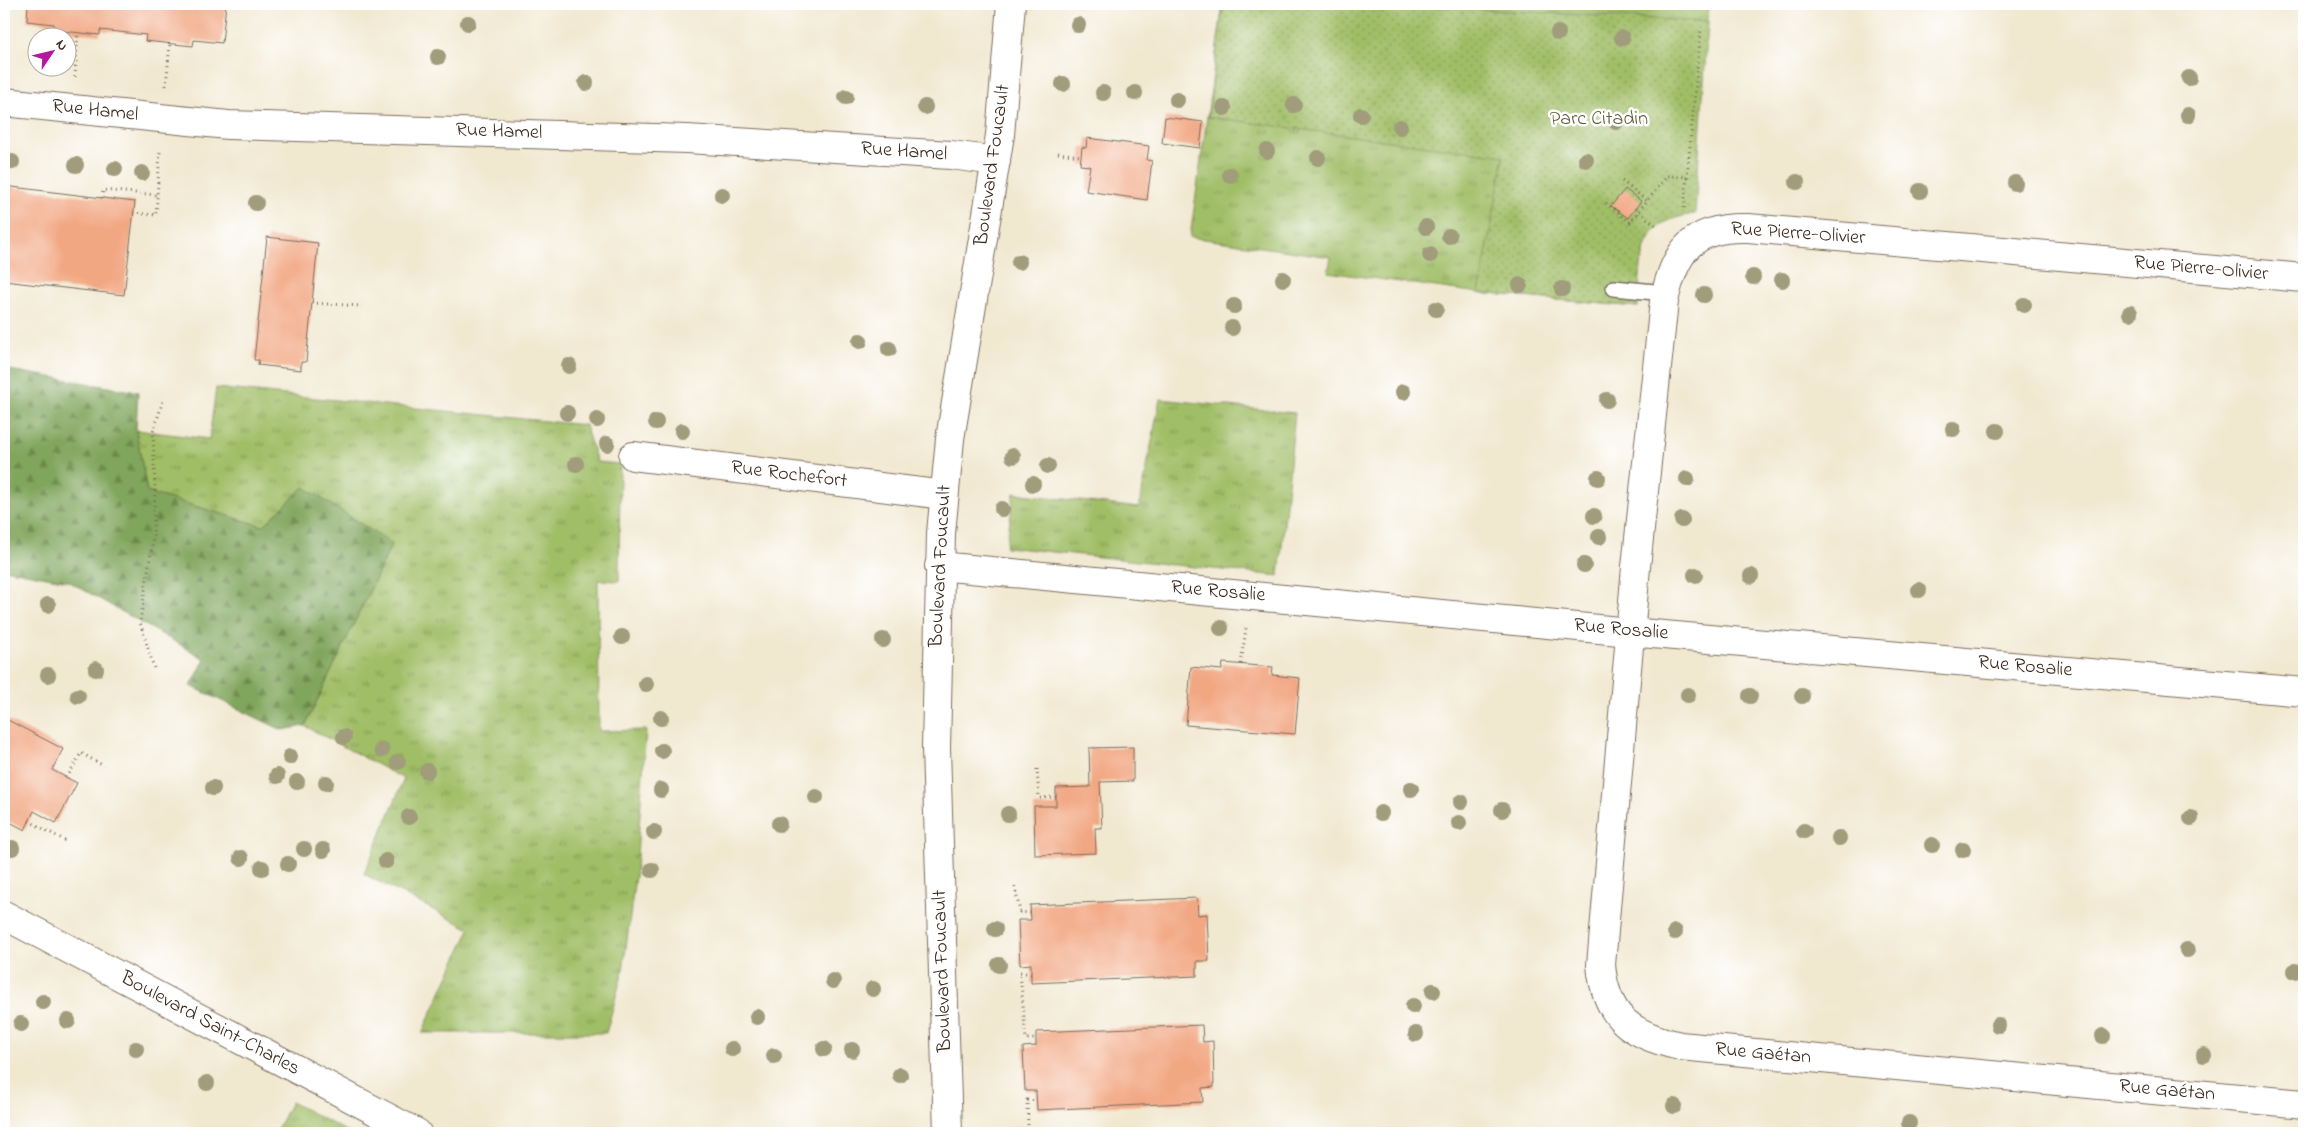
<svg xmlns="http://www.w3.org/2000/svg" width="2308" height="1137" font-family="'Indie Flower',sans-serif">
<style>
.grass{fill:url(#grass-tufts);stroke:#6e7442}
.forest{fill:url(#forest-firs);stroke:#5e683c}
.park{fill:url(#park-dots);stroke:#6e7442}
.building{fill:#f2a783}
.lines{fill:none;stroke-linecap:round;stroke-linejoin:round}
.service-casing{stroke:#7b6c5c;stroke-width:18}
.minor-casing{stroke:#7b6c5c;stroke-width:30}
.tertiary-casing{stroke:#7b6c5c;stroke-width:30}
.path{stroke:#7b6c5c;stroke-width:3;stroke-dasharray:1 4;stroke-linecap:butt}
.service{stroke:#fff;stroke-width:15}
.minor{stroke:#fff;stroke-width:28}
.tertiary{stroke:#fff;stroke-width:28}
.tree{fill:#a09c7c}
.labels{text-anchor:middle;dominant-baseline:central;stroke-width:5;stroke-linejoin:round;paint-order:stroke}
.street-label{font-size:20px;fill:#3b2a1e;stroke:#fff}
.park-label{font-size:20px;fill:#5e5e37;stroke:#fff}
</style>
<defs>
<pattern id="grass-tufts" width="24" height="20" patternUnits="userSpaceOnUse" patternTransform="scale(1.25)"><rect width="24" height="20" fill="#a0be66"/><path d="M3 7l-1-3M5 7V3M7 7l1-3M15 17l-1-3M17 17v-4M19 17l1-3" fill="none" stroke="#849b53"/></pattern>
<pattern id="forest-firs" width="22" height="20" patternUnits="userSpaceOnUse" patternTransform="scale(1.25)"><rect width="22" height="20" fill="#80a55b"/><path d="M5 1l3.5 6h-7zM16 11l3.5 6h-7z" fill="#6a874b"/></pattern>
<pattern id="park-dots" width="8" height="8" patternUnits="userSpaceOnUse" patternTransform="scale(1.25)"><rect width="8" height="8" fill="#a0be66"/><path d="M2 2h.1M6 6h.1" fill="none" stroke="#849b53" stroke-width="1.8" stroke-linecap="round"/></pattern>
</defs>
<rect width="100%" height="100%" fill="#fff"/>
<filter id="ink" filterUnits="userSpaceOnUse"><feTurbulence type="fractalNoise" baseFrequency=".02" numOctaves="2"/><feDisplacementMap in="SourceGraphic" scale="10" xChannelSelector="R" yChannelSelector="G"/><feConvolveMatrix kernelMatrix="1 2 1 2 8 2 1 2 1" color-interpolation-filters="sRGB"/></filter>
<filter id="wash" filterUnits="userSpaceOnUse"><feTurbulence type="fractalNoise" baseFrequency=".0096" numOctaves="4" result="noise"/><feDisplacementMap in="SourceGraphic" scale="20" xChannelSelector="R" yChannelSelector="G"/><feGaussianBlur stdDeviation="1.12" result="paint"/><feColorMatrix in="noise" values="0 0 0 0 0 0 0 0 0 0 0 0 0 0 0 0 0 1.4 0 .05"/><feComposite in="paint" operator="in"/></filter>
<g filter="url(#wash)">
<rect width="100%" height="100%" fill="#f1e8d0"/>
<g class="grass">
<polygon points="1223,4 1709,4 1708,22 1696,21 1642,261 1607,277 1638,307 1479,293 1328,272 1331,257 1190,237"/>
<polygon points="216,388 585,425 597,462 620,464 619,581 598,580 599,731 646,730 636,869 623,971 606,1033 422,1033 470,929 364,874 404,779 305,726 392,544 263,526 147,492 136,430 209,439"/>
<polygon points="1160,399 1295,413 1279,576 1006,547 1014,493 1139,508"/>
<polygon points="291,1102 350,1133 275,1133"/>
</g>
<polygon class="forest" points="4,369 138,392 136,430 147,492 263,526 304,487 392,544 305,726 282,730 191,686 205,659 68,581 4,569"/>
<path class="park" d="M1223,4H1385L1708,22L1695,214C1636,221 1642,260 1638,307L1479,293L1504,156L1208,117Z"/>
<g id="blocks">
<g class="building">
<polygon points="28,4 226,4 222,43 194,40 193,46 145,41 146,35 100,30 100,35 53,30 54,24 27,21"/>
<polygon points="1165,117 1203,122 1200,148 1162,143"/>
<polygon points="1087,138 1149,146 1147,160 1152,161 1147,200 1086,191 1090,166 1080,165 1082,147 1086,148"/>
<polygon points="4,186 135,202 124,295 4,281"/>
<polygon points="1625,189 1641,201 1628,218 1611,206"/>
<polygon points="267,237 318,243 306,362 301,362 301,370 258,365 259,360 254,360"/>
<polygon points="1223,663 1273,667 1272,675 1300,678 1295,734 1186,725 1191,667 1222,670"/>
<polygon points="4,718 63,749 52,770 77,783 56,823 34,811 25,830 4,819"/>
<polygon points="1133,747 1133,781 1100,782 1102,828 1095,828 1096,853 1035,855 1034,806 1056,806 1056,788 1090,787 1089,748"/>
<polygon points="1197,898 1198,915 1207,914 1209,961 1197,961 1197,976 1031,983 1031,964 1020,965 1018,920 1031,920 1030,905"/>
<polygon points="1202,1025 1203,1042 1213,1041 1214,1087 1202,1088 1203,1102 1037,1110 1036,1091 1025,1091 1023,1047 1036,1046 1036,1032"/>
</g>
</g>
</g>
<g filter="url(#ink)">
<use href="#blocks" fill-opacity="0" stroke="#7b6c5c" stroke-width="1"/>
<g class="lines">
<g class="service-casing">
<polyline id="service" points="1614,288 1665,293"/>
</g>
<g class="minor-casing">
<g id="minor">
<polyline points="4,102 228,125 687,139 951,155 996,161"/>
<path d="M2304,278L1748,228C1692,226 1675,251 1664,301L1636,567L1601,965C1606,1018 1631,1035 1680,1046L2304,1104"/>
<polyline points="633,456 944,495"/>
<polyline points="939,566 1630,632 2304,692"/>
</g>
</g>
<g class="tertiary-casing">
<g id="tertiary">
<polyline points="4,915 417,1133"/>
<polyline points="948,1133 936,748 941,533 950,439 1000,135 1011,4"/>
</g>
</g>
<g class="path">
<polyline points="75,77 78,32"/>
<polyline points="166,86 170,44"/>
<polyline points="1058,153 1080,156"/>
<polyline points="1687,177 1701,29"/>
<polyline points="1622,181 1647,201"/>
<polyline points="102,198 103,190 157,195"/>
<polyline points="1606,203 1630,222 1667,176 1687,177 1684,209"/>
<polyline points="1635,209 1658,227"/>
<polyline points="133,213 156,215 160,152"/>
<polyline points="312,303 362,306"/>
<polyline points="1241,664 1246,628"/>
<polyline points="154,668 140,622 153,539 155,489 153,432 163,401"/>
<polyline points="1037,769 1039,798 1056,797"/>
<polyline points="67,778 81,753 104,766"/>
<polyline points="29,821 66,841"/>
<polyline points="1015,887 1020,912 1031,913"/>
<polyline points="1031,974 1020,972 1026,1039 1036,1039"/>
<polyline points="1028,1125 1027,1100 1037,1101"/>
</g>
<use href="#service" class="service"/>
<use href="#minor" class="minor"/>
<use href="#tertiary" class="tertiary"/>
</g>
<g class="tree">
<circle cx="468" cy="23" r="8"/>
<circle cx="1078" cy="25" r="8"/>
<circle cx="1558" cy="33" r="8"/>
<circle cx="1622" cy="38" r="8"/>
<circle cx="438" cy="57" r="8"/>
<circle cx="2189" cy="78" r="8"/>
<circle cx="586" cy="83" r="8"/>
<circle cx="1063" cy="84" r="8"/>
<circle cx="1103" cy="93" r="8"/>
<circle cx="1135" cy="93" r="8"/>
<circle cx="846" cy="97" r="8"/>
<circle cx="1177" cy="100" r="8"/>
<circle cx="1294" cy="105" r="8"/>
<circle cx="925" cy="107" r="8"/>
<circle cx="1224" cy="108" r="8"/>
<circle cx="1361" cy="115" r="8"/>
<circle cx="2188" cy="115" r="8"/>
<circle cx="1616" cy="122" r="8"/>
<circle cx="1400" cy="127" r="8"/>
<circle cx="1267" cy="151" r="8"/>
<circle cx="1318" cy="158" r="8"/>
<circle cx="1586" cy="160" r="8"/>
<circle cx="12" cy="162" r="8"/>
<circle cx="76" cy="165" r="8"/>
<circle cx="115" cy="169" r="8"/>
<circle cx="142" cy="173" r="8"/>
<circle cx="1230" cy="175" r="8"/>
<circle cx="1797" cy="182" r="8"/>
<circle cx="2015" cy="183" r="8"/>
<circle cx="1920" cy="191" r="8"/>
<circle cx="722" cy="195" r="8"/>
<circle cx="256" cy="203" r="8"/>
<circle cx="1426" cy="227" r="8"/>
<circle cx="1449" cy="236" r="8"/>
<circle cx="1430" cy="255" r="8"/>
<circle cx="1019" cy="262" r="8"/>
<circle cx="1753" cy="277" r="8"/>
<circle cx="1283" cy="279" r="8"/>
<circle cx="1782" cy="280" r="8"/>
<circle cx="1520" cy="285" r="8"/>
<circle cx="1562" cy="289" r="8"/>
<circle cx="1704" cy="295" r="8"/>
<circle cx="2024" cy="305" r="8"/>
<circle cx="1234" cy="306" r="8"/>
<circle cx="1436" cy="309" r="8"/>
<circle cx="2130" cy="313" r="8"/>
<circle cx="1232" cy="328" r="8"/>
<circle cx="860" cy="341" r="8"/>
<circle cx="889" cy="349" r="8"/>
<circle cx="569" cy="366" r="8"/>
<circle cx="1403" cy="392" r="8"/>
<circle cx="1607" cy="400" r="8"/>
<circle cx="567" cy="413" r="8"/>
<circle cx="597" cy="420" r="8"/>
<circle cx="656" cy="422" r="8"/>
<circle cx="1953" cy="429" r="8"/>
<circle cx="682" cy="431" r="8"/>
<circle cx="1997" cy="431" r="8"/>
<circle cx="607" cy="444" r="8"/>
<circle cx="1013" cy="456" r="8"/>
<circle cx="576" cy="464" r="8"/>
<circle cx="1048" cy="466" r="8"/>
<circle cx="1598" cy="478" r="8"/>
<circle cx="1687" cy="479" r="8"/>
<circle cx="1033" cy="484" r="8"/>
<circle cx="1002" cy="509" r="8"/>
<circle cx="1594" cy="516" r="8"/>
<circle cx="1682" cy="520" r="8"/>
<circle cx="1599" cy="537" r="8"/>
<circle cx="1584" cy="565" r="8"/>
<circle cx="1695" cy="575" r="8"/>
<circle cx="1751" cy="576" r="8"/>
<circle cx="1919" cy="590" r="8"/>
<circle cx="48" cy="605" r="8"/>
<circle cx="1221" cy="628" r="8"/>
<circle cx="622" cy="637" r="8"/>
<circle cx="883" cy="640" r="8"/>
<circle cx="96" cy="669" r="8"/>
<circle cx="48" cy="675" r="8"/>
<circle cx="646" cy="684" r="8"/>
<circle cx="1688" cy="695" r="8"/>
<circle cx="78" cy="696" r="8"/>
<circle cx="1750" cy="696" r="8"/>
<circle cx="1802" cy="696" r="8"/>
<circle cx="661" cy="718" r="8"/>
<circle cx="344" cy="737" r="8"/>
<circle cx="382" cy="750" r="8"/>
<circle cx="662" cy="751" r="8"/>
<circle cx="290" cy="757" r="8"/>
<circle cx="398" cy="762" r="8"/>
<circle cx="427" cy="771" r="8"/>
<circle cx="277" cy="776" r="8"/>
<circle cx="297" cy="782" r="8"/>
<circle cx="326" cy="783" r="8"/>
<circle cx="213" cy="788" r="8"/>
<circle cx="1411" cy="789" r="8"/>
<circle cx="661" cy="790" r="8"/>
<circle cx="816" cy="797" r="8"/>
<circle cx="1461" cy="802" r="8"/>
<circle cx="1502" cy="810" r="8"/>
<circle cx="1381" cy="813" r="8"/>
<circle cx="1008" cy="814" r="8"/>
<circle cx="409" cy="817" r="8"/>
<circle cx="2191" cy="818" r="8"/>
<circle cx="1459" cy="823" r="8"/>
<circle cx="779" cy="824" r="8"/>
<circle cx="1804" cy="831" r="8"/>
<circle cx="654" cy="832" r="8"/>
<circle cx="1839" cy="838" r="8"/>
<circle cx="1932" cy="845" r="8"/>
<circle cx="12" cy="848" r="8"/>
<circle cx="304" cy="849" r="8"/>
<circle cx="323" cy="850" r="8"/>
<circle cx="1963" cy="850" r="8"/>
<circle cx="241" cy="858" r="8"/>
<circle cx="386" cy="861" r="8"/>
<circle cx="288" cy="864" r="8"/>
<circle cx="262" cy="868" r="8"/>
<circle cx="652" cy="870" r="8"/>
<circle cx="995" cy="929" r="8"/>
<circle cx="1675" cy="932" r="8"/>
<circle cx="2187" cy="950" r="8"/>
<circle cx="999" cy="965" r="8"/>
<circle cx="2295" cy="971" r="8"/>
<circle cx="833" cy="981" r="8"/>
<circle cx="873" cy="989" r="8"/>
<circle cx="1433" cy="991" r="8"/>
<circle cx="43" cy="1002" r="8"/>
<circle cx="1413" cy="1006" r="8"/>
<circle cx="757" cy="1017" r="8"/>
<circle cx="68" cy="1021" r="8"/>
<circle cx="21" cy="1024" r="8"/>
<circle cx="1998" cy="1025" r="8"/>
<circle cx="1416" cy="1034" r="8"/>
<circle cx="2103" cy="1036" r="8"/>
<circle cx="136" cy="1049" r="8"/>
<circle cx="732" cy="1049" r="8"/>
<circle cx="824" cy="1049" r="8"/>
<circle cx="852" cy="1050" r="8"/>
<circle cx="2204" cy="1055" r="8"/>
<circle cx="774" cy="1056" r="8"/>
<circle cx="900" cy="1075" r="8"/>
<circle cx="207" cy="1083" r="8"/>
<circle cx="1674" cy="1106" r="8"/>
<circle cx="1909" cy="1123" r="8"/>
</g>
</g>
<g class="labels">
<g class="street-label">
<text transform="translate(95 111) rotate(6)">Rue Hamel</text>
<text transform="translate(499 132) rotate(2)">Rue Hamel</text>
<text transform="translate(904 152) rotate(4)">Rue Hamel</text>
<text transform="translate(993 165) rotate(-82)">Boulevard Foucault</text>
<text transform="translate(1798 234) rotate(4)">Rue Pierre-Olivier</text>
<text transform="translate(2201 269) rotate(5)">Rue Pierre-Olivier</text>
<text transform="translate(789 475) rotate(7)">Rue Rochefort</text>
<text transform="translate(941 566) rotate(-87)">Boulevard Foucault</text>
<text transform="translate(1218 592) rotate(5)">Rue Rosalie</text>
<text transform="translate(1621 630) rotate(5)">Rue Rosalie</text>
<text transform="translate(2025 667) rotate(5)">Rue Rosalie</text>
<text transform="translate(943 971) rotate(-92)">Boulevard Foucault</text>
<text transform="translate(210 1024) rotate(28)">Boulevard Saint-Charles</text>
<text transform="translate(1763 1054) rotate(5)">Rue Gaétan</text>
<text transform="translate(2167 1091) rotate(5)">Rue Gaétan</text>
</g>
<g class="park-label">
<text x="1599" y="119">Parc Citadin</text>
</g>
</g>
<rect width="2308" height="1137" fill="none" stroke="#fff" stroke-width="20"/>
<g transform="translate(52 52) rotate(55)"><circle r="24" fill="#ffffff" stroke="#b1aaa5"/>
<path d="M0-4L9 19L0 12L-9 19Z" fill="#b5179e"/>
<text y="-8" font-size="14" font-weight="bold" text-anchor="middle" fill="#3b2a1e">N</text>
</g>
</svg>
